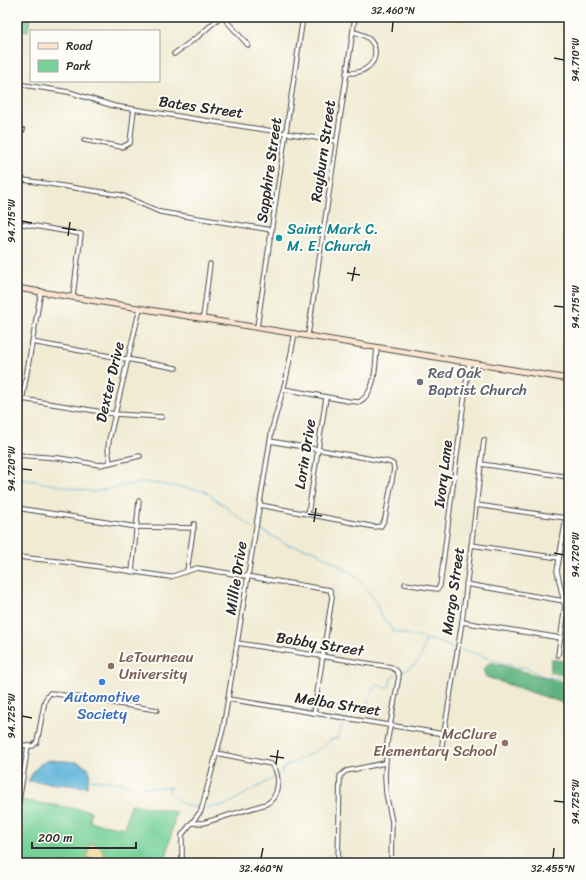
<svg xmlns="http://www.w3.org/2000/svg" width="586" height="880" font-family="Sriracha,sans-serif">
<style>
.green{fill:#77d198;stroke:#517e62}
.forest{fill:#61b380;stroke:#466f56}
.sand{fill:#eeda9e;stroke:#8c8264}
.water{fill:#5cb2d8;stroke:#446e82}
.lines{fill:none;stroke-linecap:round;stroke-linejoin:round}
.stream{stroke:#5cb2d8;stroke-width:1}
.street-casing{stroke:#494844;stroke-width:5.5}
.secondary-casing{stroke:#494844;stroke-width:7}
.street{stroke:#fff;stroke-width:3.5}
.secondary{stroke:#fce5d0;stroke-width:5}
.ticks{fill:none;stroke:#2b2b2b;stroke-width:1.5}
.culture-dot{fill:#0f9aa8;stroke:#fdfcf7;stroke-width:1.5}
.worship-dot{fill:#6b7280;stroke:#fdfcf7;stroke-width:1.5}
.education-dot{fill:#8d6e63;stroke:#fdfcf7;stroke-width:1.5}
.shop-dot{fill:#3f7fe0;stroke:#fdfcf7;stroke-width:1.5}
.labels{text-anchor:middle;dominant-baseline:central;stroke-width:4;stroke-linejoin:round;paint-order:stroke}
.street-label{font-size:15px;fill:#2b2b2b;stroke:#fdfcf7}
.culture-label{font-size:15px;fill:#0d838f;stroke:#fdfcf7;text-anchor:start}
.worship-label{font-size:15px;fill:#5b616d;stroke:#fdfcf7;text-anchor:start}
.education-label{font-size:15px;fill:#785e54;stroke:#fdfcf7;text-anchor:start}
.shop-label{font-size:15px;fill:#366cbe;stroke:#fdfcf7}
.neatline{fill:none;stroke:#2b2b2b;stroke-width:1.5}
.ticks-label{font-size:10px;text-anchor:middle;fill:#2b2b2b}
</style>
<rect width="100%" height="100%" fill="#fdfcf7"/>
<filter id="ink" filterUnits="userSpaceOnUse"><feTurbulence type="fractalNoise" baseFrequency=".025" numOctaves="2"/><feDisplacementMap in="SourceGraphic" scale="8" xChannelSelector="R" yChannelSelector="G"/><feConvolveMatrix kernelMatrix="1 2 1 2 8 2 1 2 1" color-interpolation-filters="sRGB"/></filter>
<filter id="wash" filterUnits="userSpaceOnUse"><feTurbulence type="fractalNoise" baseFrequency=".012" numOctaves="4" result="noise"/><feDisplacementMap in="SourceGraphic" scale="16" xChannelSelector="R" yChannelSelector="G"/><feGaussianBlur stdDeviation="0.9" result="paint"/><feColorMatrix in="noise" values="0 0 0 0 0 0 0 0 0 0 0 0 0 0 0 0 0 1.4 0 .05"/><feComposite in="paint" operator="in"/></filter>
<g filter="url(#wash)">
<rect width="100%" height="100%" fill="#f1ebd3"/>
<g class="green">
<polygon points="17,17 30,17 28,31 17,29"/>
<polygon points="19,800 91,811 90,822 125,828 130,804 176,812 165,863 17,863 17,813"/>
</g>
<g class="forest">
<polygon points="551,659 563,661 569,666 569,677 550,672"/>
<polygon points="490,662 569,684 569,705 486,677 483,670"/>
</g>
<path class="sand" d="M90,844L98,845C104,849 105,854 101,860L87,858Z"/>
<path class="water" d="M51,760L78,762L88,767L90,773L87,787L28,781C35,770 38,762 51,760Z"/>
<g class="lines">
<g class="stream">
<polyline points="17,478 93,492 145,482 199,490 205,491 252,527"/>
<polyline points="261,530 288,545 313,550 355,575 375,600 381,615 393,631 438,642 455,649"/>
<polyline points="462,651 472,652 504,664 528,668 540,675 569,681"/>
<path d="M401,672C418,665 422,659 425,640"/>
<path d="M347,715L349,710H365C369,701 370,692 376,684L386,688L390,685L391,678L396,674"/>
<polyline points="281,775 283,768 321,748 330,740 338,738 343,723"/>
<polyline points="89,780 117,782 131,786"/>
<path d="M134,787C139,789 161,787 169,787L171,788L169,792L182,804L198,808"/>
<polyline points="206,807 224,806 275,777"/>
</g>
</g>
</g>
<g filter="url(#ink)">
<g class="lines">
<g class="street-casing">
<g id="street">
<polyline points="100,17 129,21 141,17"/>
<polyline points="223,17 248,45"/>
<polyline points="174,54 200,35 220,17"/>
<path d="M346,73C381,75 386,37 353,32"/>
<polyline points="17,84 69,92 114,106 336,141"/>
<polyline points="17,129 23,130"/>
<polyline points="84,140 122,147 130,143 134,109"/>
<polyline points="17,179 121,195 160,212 272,230"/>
<polyline points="17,223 81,234 73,296"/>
<polyline points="203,318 210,264"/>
<polyline points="257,327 303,17"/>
<polyline points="308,335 355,17"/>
<polyline points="32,342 176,368"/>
<path d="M284,389L348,401L359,402C377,392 375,364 377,347"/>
<polyline points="22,399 115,414 162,417"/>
<polyline points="17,430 41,291"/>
<polyline points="17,455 59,458 100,465 140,456"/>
<polyline points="110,463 108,449 109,440 140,308"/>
<polyline points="481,464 569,477"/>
<polyline points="260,505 375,527 381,526 385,519 394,469 393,464 389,462 270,441"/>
<polyline points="476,505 566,518"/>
<polyline points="17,508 137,527 194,528"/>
<polyline points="308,514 326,398"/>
<polyline points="471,545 559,558"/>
<polyline points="17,557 66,562 170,577 197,568 330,590 332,597 314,713"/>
<polyline points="187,571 194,524"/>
<polyline points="132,572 139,501"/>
<polyline points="405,584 437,589 440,586 469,362"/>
<polyline points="466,584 564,601"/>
<polyline points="462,622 561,638"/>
<polyline points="237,643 391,667 397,671 399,676 387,743 385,777 386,793 392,822 391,863"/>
<polyline points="558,655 565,607 557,571 569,501"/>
<polyline points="228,699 444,734"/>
<polyline points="17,744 28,746 17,813"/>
<polyline points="442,745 462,622 484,440"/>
<polyline points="28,746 33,746 37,742 45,700 50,693 157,710"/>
<path d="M192,823H203L266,804C279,798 282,774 271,764L216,753"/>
<polyline points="182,863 182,835 201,811 223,729 272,429 286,379 295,333"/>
<polyline points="338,863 340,776 346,771 385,763"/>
</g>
</g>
<g class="secondary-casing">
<polyline id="secondary" points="17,288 569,379"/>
</g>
<use href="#street" class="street"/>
<use href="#secondary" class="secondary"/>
</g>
</g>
<path class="ticks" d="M392,32L393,22M554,58L564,60M22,221L32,223M62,228L76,230M68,236L70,222M347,273L360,275M352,281L355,267M554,306L564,307M22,469L32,470M308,514L322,516M314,522L316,508M554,553L564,555M22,716L32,718M270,756L284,758M276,764L278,750M554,801L564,802M261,858L263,848M553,858L554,848"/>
<circle class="culture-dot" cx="279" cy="238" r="4"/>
<circle class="worship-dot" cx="420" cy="382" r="4"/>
<g class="education-dot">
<circle cx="111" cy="666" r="4"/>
<circle cx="505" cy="743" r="4"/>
</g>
<circle class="shop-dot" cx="102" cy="682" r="4"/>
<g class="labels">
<g class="street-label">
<text transform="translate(201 107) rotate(8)">Bates Street</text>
<text transform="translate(323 151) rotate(-82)">Rayburn Street</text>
<text transform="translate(269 170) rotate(-82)">Sapphire Street</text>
<text transform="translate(110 382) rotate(-77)">Dexter Drive</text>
<text transform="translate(305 454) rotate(-81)">Lorin Drive</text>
<text transform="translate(443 474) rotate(-83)">Ivory Lane</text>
<text transform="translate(236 578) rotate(-81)">Millie Drive</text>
<text transform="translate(453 591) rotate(-82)">Margo Street</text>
<text transform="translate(320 644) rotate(9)">Bobby Street</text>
<text transform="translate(338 704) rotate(9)">Melba Street</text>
</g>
<g class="culture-label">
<text x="287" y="229">Saint Mark C.<tspan x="287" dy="17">M. E. Church</tspan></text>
</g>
<g class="worship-label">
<text x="428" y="373">Red Oak<tspan x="428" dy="17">Baptist Church</tspan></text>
</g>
<g class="education-label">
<text x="119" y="657">LeTourneau<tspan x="119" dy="17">University</tspan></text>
<text x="497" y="734" text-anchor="end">McClure<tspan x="497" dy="17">Elementary School</tspan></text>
</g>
<g class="shop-label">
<text x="102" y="697">Automotive<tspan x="102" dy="17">Society</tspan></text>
</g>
</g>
<rect width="586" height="880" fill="none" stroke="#fdfcf7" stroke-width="44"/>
<rect x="30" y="30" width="130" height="52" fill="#fdfcf7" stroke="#a9a8a5"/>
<rect x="38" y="43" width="20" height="6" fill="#fce5d0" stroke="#a9a8a5"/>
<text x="66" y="50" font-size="12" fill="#2b2b2b">Road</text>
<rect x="38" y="60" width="20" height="12" fill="#77d198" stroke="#a9a8a5"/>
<text x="66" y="70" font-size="12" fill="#2b2b2b">Park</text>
<path d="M32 842v6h104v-6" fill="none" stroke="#2b2b2b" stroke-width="2"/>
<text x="38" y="842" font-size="12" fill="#2b2b2b" stroke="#fdfcf7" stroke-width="3" paint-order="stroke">200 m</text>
<rect x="22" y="22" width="542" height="836" class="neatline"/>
<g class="ticks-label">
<text x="393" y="14">32.460°N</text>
<text transform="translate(575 60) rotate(-90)" y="4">94.710°W</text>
<text transform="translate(11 221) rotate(-90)" y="4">94.715°W</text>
<text transform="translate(575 307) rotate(-90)" y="4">94.715°W</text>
<text transform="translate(11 469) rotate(-90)" y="4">94.720°W</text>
<text transform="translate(575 555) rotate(-90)" y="4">94.720°W</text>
<text transform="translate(11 716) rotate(-90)" y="4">94.725°W</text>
<text transform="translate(575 802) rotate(-90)" y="4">94.725°W</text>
<text x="261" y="872">32.460°N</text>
<text x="553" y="872">32.455°N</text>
</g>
</svg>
